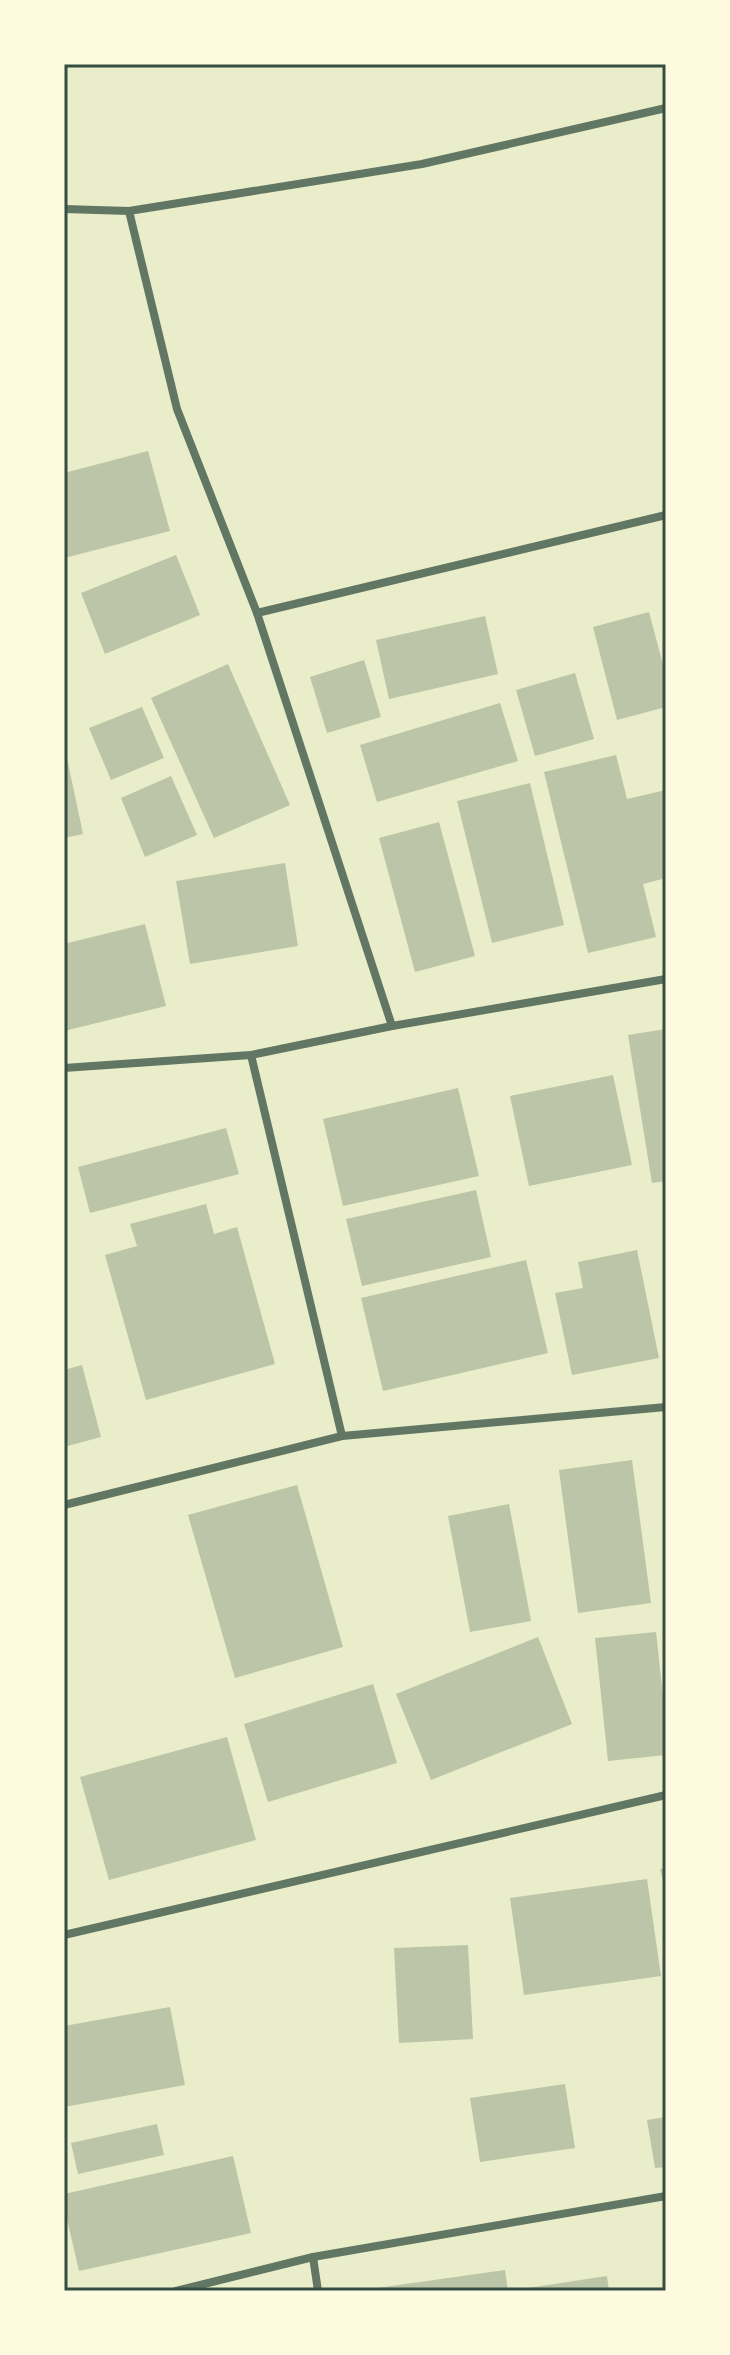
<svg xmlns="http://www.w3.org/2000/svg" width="730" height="2355" font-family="Barlow,sans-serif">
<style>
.building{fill:#bcc5a7}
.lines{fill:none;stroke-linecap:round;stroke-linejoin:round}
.minor{stroke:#617663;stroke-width:8}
.neatline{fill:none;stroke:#344e41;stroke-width:3}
</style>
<rect width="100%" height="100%" fill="#e9edc9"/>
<g class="building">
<polygon points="148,451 170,531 64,558 64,473"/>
<polygon points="176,555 200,615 105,654 81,593"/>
<polygon points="649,612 666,676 666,707 617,720 593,627"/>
<polygon points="485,616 498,674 389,699 376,640"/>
<polygon points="364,660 381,717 327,733 310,677"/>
<polygon points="228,664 290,805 214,838 151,698"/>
<polygon points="575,673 594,739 535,756 516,690"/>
<polygon points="500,703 518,761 377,802 360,745"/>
<polygon points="142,707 164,758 111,780 89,728"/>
<polygon points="64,744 83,834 64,838"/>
<polygon points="616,755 627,799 666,790 666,878 643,884 656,937 588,953 544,772"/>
<polygon points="171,776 197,835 145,857 121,798"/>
<polygon points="530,783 564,925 492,943 457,801"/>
<polygon points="439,822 475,956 415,972 379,838"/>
<polygon points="285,863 298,946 190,964 176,881"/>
<polygon points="145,924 166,1006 64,1031 64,944"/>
<polygon points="666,1029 666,1181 652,1183 628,1035"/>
<polygon points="613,1075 632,1165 529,1186 510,1096"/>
<polygon points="458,1088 479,1176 343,1206 323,1119"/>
<polygon points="226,1128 239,1174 90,1213 78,1167"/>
<polygon points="476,1190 491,1257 362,1286 346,1219"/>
<polygon points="206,1204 214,1234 237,1227 275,1364 146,1400 105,1255 137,1246 130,1224"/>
<polygon points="637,1250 659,1358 572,1375 555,1293 583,1288 578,1262"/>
<polygon points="526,1260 548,1353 383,1391 361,1298"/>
<polygon points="82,1365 101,1437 64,1447 64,1370"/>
<polygon points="632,1460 651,1603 578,1613 559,1470"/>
<polygon points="297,1485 343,1647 235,1678 188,1515"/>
<polygon points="509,1504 531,1621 470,1632 448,1516"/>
<polygon points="656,1632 666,1724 666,1755 608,1761 595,1638"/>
<polygon points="538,1637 572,1724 431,1780 396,1694"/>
<polygon points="373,1684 397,1763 268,1802 244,1724"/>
<polygon points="227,1737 256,1840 109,1880 80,1777"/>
<polygon points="666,1868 666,1888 665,1889 660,1869"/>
<polygon points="647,1879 661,1976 524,1995 510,1898"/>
<polygon points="468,1945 473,2039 399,2043 394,1948"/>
<polygon points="170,2007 185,2085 64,2107 64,2026"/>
<polygon points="565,2084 575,2148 480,2162 470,2098"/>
<polygon points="666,2117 666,2167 655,2168 647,2120"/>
<polygon points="157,2124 164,2155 78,2174 71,2143"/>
<polygon points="233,2156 251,2233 79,2271 64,2206 64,2194"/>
<polygon points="505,2270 508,2291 371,2291 370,2289"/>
<polygon points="607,2276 609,2291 521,2291 521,2289"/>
</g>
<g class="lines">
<g class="minor">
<polyline points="64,209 129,211 422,164 666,108"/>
<polyline points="129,211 177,409 257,613 392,1026"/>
<polyline points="257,613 666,515"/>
<polyline points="251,1055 342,1436"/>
<polyline points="64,1068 251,1055 392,1026 666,979"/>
<polyline points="64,1505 342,1436 666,1407"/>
<polyline points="64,1935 666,1795"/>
<polyline points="313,2257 318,2291"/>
<polyline points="176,2291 313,2257 666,2196"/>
</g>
</g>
<rect width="730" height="2355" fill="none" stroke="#fefae0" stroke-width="132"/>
<rect x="66" y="66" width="598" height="2223" class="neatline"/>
</svg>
